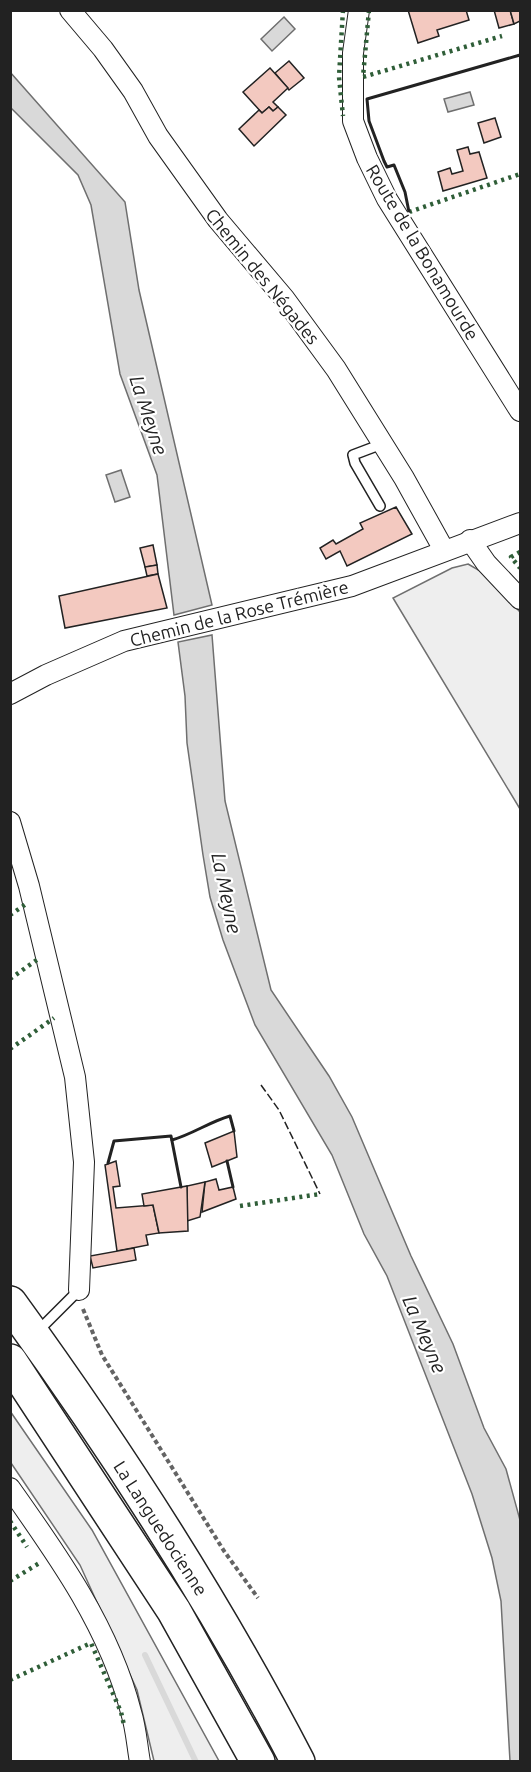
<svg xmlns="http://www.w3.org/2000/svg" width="531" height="1772" font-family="Ubuntu,sans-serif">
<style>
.green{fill:#eee;stroke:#6f6f6f;stroke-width:1.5}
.water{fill:#d9d9d9;stroke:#6f6f6f;stroke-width:1.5}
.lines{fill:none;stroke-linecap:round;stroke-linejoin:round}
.stream{stroke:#d9d9d9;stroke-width:6}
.building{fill:#f3c9c0;stroke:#222;stroke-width:1.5}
.lane-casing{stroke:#222;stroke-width:12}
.street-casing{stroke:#222;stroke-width:22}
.highway-casing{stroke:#222;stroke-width:36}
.path{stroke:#646464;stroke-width:4;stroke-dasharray:4.5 3;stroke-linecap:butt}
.lane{stroke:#fff;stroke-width:9}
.street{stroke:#fff;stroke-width:20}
.highway{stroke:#fff;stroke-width:33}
.hedge{stroke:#2f5e38;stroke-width:4.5;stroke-dasharray:3 4.5;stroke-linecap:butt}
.fence{stroke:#222;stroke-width:1.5;stroke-dasharray:8 3;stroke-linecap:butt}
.wall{stroke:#222;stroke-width:3}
.labels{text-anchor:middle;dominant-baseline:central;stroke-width:4.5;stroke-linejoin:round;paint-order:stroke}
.street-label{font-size:18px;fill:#222;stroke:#fff}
.water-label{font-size:20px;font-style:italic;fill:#222;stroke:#fff}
</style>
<rect width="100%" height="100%" fill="#fff"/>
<g class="green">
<polygon points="468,564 482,572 520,612 520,809 393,598 452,568"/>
<polygon points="10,1411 92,1530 219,1761 154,1761 137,1690 80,1565 11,1463"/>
</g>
<g class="water">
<polygon points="284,17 295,29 272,51 261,39"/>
<polygon points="10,72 125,202 139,290 212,605 174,615 157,475 120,374 91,205 78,175 11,108"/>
<polygon points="470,92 474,105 448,112 444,99"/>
<polygon points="121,470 130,497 115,502 106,475"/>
<polygon points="212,635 225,801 271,990 329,1076 352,1117 411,1256 453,1344 484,1428 506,1469 520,1520 520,1761 510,1761 501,1601 492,1558 472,1494 387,1276 364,1234 332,1155 255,1025 223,940 210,897 203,855 187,743 185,696 178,642"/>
</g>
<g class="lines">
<polyline class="stream" points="145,1655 196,1762"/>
</g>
<g class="building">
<polygon points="408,10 466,10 469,20 437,30 439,36 418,43"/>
<polygon points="494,10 510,10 514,24 499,28"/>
<polygon points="510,10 520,10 520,21 514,24"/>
<polygon points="289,61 304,78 289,90 275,73"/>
<polygon points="270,68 288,88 273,102 278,107 273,111 269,107 262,113 243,92"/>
<polygon points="269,107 273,111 278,107 286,115 254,146 239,129 259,110 262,113"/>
<polygon points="495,118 501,137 484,143 478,123"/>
<polygon points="468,147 470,154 479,152 487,178 443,191 438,172 450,168 452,174 463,171 457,150"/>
<polygon points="396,507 412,534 347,566 340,551 326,559 320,548 333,540 336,544 363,529 360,523"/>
<polygon points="153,545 157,565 145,567 140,548"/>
<polygon points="157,565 158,574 147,576 145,567"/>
<polygon points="158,574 167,608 65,628 59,596"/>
<polygon points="234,1131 237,1157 212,1167 205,1143"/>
<polygon points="116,1161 120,1186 113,1187 116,1208 153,1205 159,1233 146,1235 148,1245 117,1251 105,1165"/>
<polygon points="216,1179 219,1190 233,1187 236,1199 202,1212 205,1182"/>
<polygon points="205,1182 200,1217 187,1221 187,1186"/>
<polygon points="187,1186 188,1231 159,1233 153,1205 144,1206 142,1194"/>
<polygon points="134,1248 136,1260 93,1268 90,1256"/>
</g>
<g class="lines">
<g class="lane-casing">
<g id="lane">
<polyline points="380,506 355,463 353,455 382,444"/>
<polyline points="38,1331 79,1290"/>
</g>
</g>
<g class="street-casing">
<g id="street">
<polyline points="70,10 103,49 133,91 158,136 218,220 284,298 336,369 404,478 444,550"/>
<polyline points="359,10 353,53 353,121 367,158 387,199 520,411"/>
<polyline points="470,540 486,563 520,599"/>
<polyline points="10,694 46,675 124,641 352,586 520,523"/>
<polyline points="10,822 29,886 75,1077 84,1162 79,1290"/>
<path d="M10,1488C59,1557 110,1629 131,1712C136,1728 137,1745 140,1762"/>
</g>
</g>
<g class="highway-casing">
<g id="highway">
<path d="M10,1303C116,1449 215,1602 298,1762"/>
<polyline points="10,1361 174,1611 258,1762"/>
</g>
</g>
<polyline class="path" points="83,1309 102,1355 224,1551 258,1598"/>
<use href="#lane" class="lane"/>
<use href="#street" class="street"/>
<use href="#highway" class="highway"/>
<g class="hedge">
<polyline points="343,10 339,77 343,116"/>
<polyline points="369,10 363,77 502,36"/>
<polyline points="409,212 520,174"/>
<polyline points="520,552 511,557 520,568"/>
<polyline points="10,915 26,904"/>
<polyline points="10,979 38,959"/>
<polyline points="10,1049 54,1018"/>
<polyline points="240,1206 320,1194"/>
<polyline points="10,1521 27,1547"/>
<polyline points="10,1581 41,1562"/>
<polyline points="10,1680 91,1643 121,1712 124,1725"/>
</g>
<polyline class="fence" points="261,1085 279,1110 320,1194"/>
<g class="wall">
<polyline points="409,212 405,192 394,165 387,167 384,161 369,121 367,99 520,55"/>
<path d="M172,1140C193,1134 209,1122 230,1116L234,1131"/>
<polyline points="227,1161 233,1187"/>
<polyline points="108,1163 114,1141 171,1136 181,1187"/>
</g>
</g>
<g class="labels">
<g class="street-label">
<text transform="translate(423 252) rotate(59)">Route de la Bonamourde</text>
<text transform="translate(263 276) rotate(51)">Chemin des Négades</text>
<text transform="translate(239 613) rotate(-14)">Chemin de la Rose Trémière</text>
<text transform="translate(161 1528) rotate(57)">La Languedocienne</text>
</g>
<g class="water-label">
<text transform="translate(149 415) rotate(72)">La Meyne</text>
<text transform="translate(227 893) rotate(78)">La Meyne</text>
<text transform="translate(425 1334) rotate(67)">La Meyne</text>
</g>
</g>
<rect width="531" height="1772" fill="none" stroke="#222222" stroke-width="24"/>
</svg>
